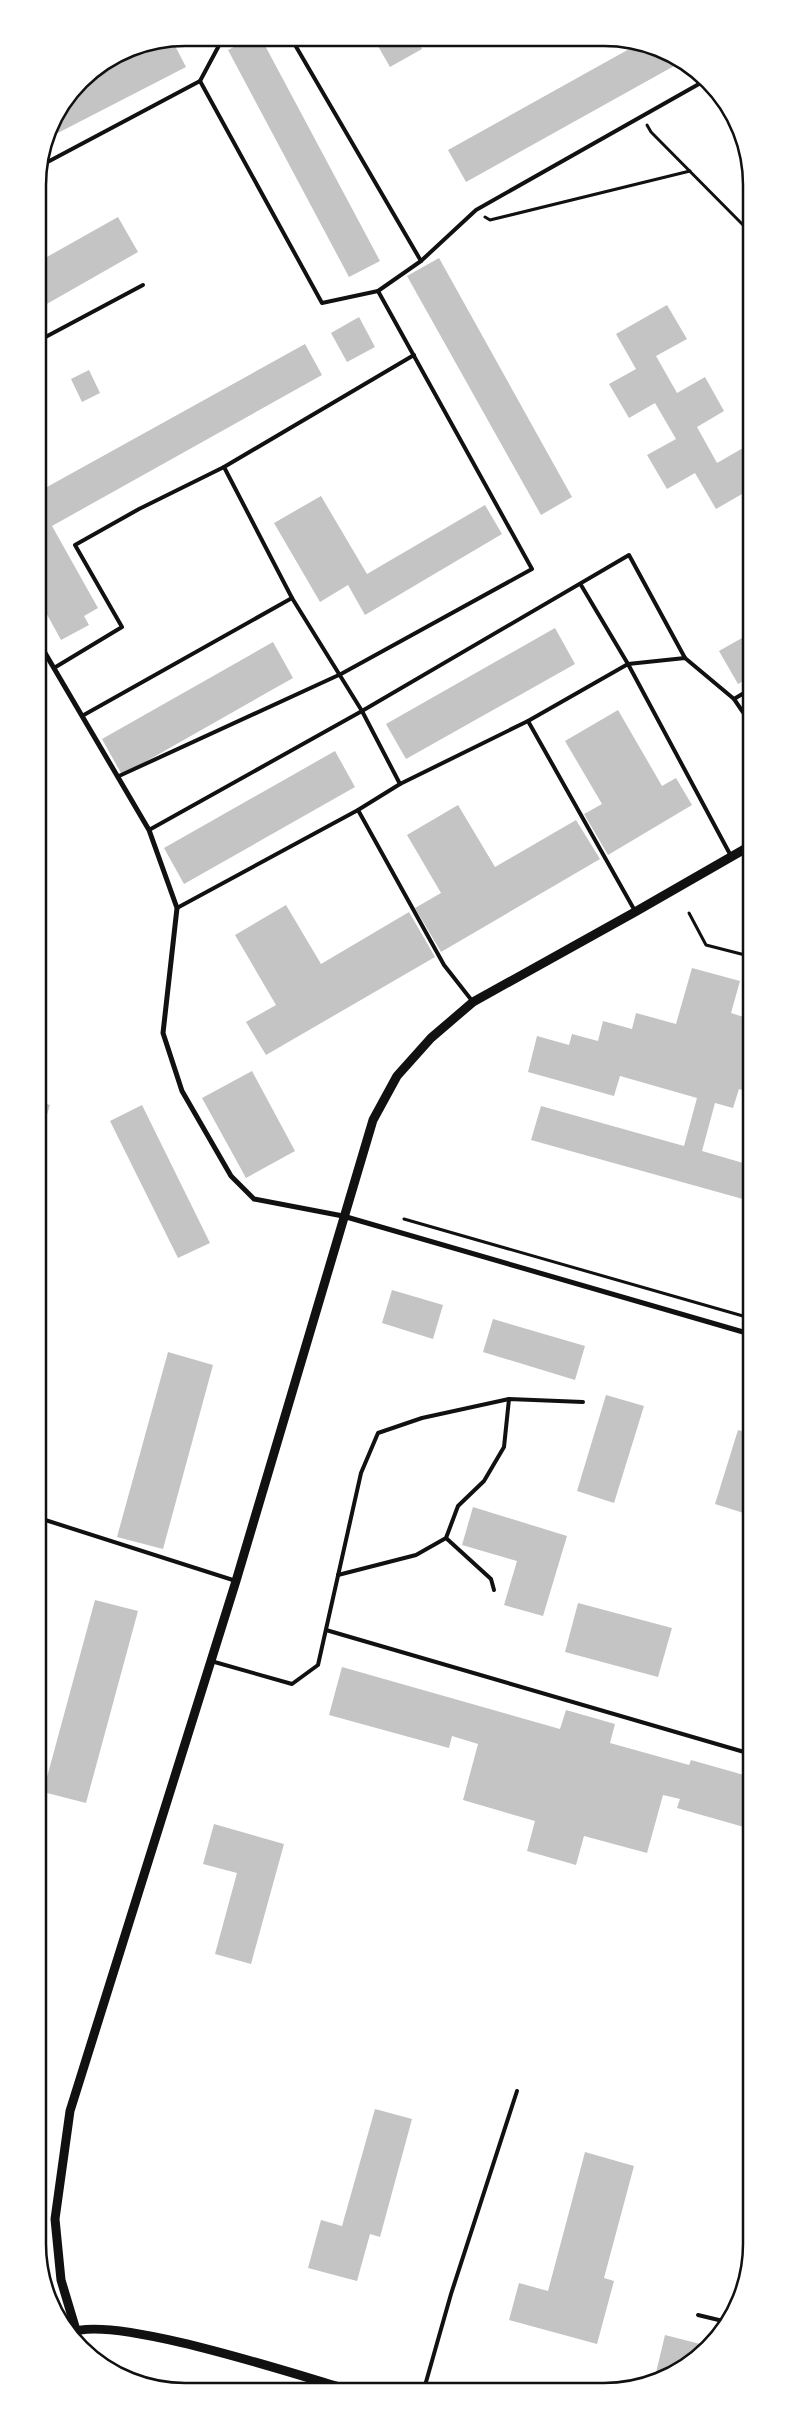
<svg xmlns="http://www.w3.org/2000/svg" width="789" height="2429" font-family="'Fira Sans',sans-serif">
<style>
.building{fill:#c4c4c4}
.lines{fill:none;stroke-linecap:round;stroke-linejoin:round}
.path{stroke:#111;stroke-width:3}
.service{stroke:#111;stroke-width:4}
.minor{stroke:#111;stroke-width:5}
.tertiary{stroke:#111;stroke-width:9}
.rim{fill:none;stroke:#111;stroke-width:2.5}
</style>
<rect width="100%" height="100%" fill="#fff"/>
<g class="building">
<polygon points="251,38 261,38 380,261 349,277 228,50"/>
<polygon points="374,39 416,39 422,49 390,67"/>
<polygon points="172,40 186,67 50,137 49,129 81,81 129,49"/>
<polygon points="640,43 677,57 683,61 466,182 448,150"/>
<polygon points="118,217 138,252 38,309 38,262"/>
<polygon points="439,258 572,497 541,515 407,276"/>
<polygon points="667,305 687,339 656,356 677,393 705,377 724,411 697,427 717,463 743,448 749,458 749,490 716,509 695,473 667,489 647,455 676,439 655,403 629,418 609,384 636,369 616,334"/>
<polygon points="359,317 375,347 347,362 331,333"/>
<polygon points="305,344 322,375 52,526 98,608 84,616 89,625 61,640 38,598 38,492"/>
<polygon points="89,370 100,393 82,402 71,379"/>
<polygon points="321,496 367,574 485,505 502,534 365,615 348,585 320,602 274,523"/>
<polygon points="555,628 575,664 406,759 386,724"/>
<polygon points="749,634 749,678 738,684 719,651"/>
<polygon points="273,642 293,678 122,775 102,739"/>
<polygon points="618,710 662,786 676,778 692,805 608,855 584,814 602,804 565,741"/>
<polygon points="335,751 355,787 184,884 164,848"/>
<polygon points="458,805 495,867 576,820 600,859 441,952 415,908 441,893 407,835"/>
<polygon points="39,860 46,874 39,878"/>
<polygon points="286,905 321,964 409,912 435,957 266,1055 246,1022 276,1005 235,935"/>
<polygon points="692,968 740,981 731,1013 750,1019 745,1040 750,1042 750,1092 739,1089 733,1108 715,1103 702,1151 750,1165 750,1201 531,1140 541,1106 684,1146 697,1098 620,1076 614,1096 528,1072 537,1036 569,1045 572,1034 598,1041 603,1021 632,1029 636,1013 676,1024"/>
<polygon points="252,1071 295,1151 246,1178 202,1098"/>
<polygon points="39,1101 50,1105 39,1141"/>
<polygon points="142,1105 210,1243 178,1258 110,1121"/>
<polygon points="392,1290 443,1305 433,1339 382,1323"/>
<polygon points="493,1319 585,1346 575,1380 483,1352"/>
<polygon points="168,1352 213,1365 163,1549 117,1537"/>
<polygon points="606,1395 644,1406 614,1503 577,1491"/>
<polygon points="738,1430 750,1433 750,1515 715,1504"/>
<polygon points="473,1507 567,1536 543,1616 504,1605 517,1561 462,1545"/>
<polygon points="95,1600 138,1611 86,1803 43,1792"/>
<polygon points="578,1603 672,1628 658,1677 565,1652"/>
<polygon points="342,1667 560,1729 566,1710 615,1724 610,1743 689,1765 691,1760 751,1777 751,1829 677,1808 680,1799 663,1795 647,1853 584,1836 576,1865 527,1851 535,1821 463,1800 478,1744 452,1736 449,1748 329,1715"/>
<polygon points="214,1824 284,1844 251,1964 215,1954 237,1873 203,1864"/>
<polygon points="375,2109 412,2119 380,2237 370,2234 357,2281 308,2268 321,2220 342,2226"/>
<polygon points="585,2152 634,2166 604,2278 614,2281 597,2344 509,2320 519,2283 548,2291"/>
<polygon points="665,2335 708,2346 677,2372 654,2381"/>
<polygon points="141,2376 181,2388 181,2389 157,2389 139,2382"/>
</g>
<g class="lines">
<g class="path">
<polyline points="647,125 651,132 749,231"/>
<polyline points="485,217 490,220 690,171"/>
<polyline points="689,913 706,945 749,956 750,959"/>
<polyline points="404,1219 750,1318"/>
</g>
<g class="service">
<polyline points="200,81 322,303 378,291"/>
<polyline points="40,166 200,81 223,38"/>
<polyline points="421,261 476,210 706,80"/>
<polyline points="38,341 143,285"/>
<polyline points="581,585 628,664 731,856"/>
<polyline points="54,668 122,627 75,545 139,509 224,467"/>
<polyline points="734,699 749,690"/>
<polyline points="82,716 292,598"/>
<polyline points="528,721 635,911"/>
<polyline points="119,776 341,674 532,569 378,291 421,261 291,38"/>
<polyline points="400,784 362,711 292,598 224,467 414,355"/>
<polyline points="358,810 444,965 473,1002"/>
<polyline points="149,830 362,711 629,555 685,658"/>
<polyline points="177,908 358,810 400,784 528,721 628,664 685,658 734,699 749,721"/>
<polyline points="39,1518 236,1581"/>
<polyline points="446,1538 491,1579 494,1590"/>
<polyline points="338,1575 416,1555 446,1538 458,1506 484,1481 504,1447 509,1399"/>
<polyline points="326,1630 751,1754"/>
<polyline points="211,1661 292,1684 318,1665 361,1473 378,1433 422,1418 509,1399 583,1402"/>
<polyline points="698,2315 727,2322"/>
<polyline points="424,2389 451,2294 517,2091"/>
</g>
<polyline class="minor" points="38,641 149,830 177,908 163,1033 182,1091 231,1176 254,1199 343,1216 750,1334"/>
<g class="tertiary">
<polyline points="76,2330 61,2280 55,2219 70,2111 236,1581 373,1120 397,1076 431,1038 473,1002 635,912 750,846"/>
<path d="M70,2333C110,2313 297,2375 346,2389"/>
</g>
</g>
<path d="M0 0H789V2429H0ZM185 46H604A139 139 0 0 1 743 185V2244A139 139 0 0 1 604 2383H185A139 139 0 0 1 46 2244V185A139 139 0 0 1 185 46Z" fill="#fff" fill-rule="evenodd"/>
<path class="rim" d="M185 46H604A139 139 0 0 1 743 185V2244A139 139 0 0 1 604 2383H185A139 139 0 0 1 46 2244V185A139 139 0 0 1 185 46Z"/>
</svg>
